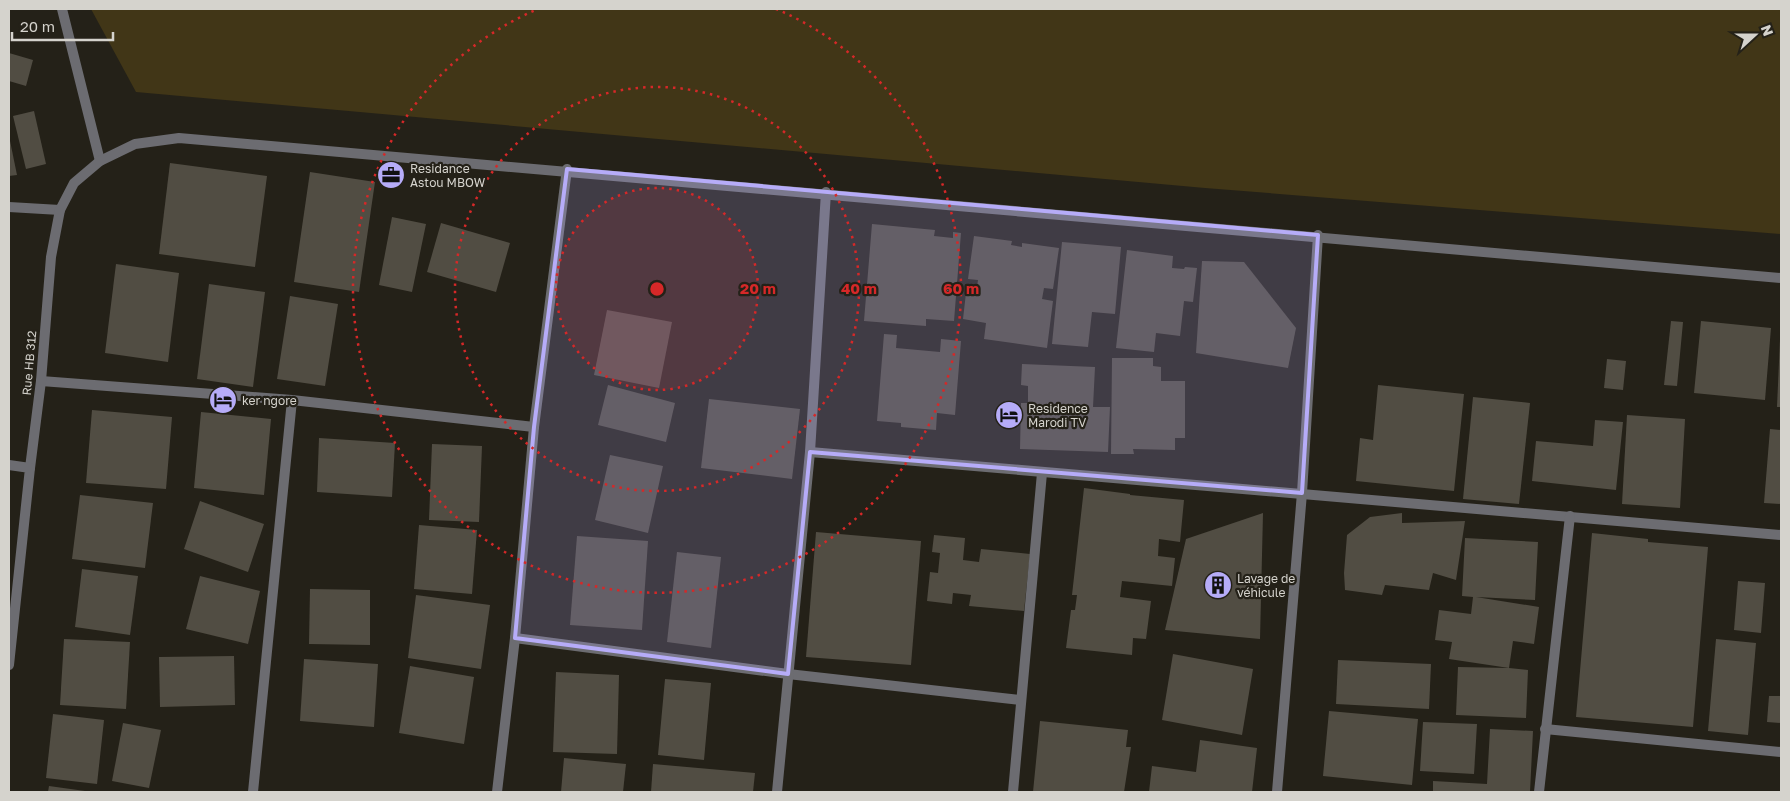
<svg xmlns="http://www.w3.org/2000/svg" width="1790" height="801" font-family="'Golos Text',sans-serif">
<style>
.green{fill:#413617}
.building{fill:#514d43}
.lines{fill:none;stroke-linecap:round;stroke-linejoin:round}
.minor{stroke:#6c6c71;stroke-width:10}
.tertiary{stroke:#6c6c71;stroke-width:10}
.marked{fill:#b6acf8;fill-opacity:0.2;stroke:#b6acf8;stroke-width:4;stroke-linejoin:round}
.ring{fill:none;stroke:#d62828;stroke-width:2.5;stroke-dasharray:2.5 5}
.labels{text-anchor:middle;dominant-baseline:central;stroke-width:4.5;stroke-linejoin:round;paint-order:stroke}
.poi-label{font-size:12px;fill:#d5d3cd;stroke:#242118;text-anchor:start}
.street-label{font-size:12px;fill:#d5d3cd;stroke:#242118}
.centre{fill:#d62828;stroke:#242118;stroke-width:2.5}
.ring-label{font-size:15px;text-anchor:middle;font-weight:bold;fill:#d62828;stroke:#242118;stroke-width:4.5;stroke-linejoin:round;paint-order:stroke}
</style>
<rect width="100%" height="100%" fill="#242118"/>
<polygon class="green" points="91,9 1781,9 1781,234 1205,188 136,92"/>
<g class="building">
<polygon points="9,53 33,60 26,86 9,81"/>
<polygon points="34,111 46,164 26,169 13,116"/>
<polygon points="9,136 17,175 9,176"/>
<polygon points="170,163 267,176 255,267 159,254"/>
<polygon points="310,172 375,182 359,292 294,282"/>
<polygon points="392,217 426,224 412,292 379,285"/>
<polygon points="441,223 510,243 496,292 427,272"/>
<polygon points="872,224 935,230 934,236 953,238 953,232 961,233 954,321 926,319 926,326 864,321"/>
<polygon points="974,236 1012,241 1011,245 1022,247 1022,243 1059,248 1053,289 1044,288 1042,299 1053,301 1047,348 984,339 986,323 963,319 966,293 976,294 978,280 968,279"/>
<polygon points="1062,242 1121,247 1115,314 1092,312 1088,347 1052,344"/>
<polygon points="1127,250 1173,256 1172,268 1184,269 1185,267 1197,268 1193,302 1184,301 1180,336 1156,333 1154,352 1116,348"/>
<polygon points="1202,261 1244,262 1296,328 1288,368 1196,353"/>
<polygon points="116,264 179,273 168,362 105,353"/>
<polygon points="209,284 265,292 253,387 197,379"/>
<polygon points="290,296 338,304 325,386 277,379"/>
<polygon points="607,310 672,322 659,388 594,375"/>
<polygon points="1671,321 1683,322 1677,386 1664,385"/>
<polygon points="1701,321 1771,328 1765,400 1694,393"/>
<polygon points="884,334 897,335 896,348 940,352 941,339 961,341 955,415 937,413 936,430 901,427 901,423 877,421"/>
<polygon points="1780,339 1781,339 1781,407 1777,407"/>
<polygon points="1112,358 1153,358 1153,366 1161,367 1161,381 1185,381 1185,438 1175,438 1175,450 1133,449 1134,454 1111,454"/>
<polygon points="1607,359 1626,361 1623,390 1604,388"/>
<polygon points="1022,364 1095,367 1093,407 1110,407 1108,452 1020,449 1021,403 1028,403 1028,386 1021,385"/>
<polygon points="608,385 675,403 666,442 598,425"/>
<polygon points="1378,385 1464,394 1454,491 1356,481 1360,438 1373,440"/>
<polygon points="1473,397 1530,403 1519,504 1463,499"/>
<polygon points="709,399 800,409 792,479 701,468"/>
<polygon points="92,410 172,417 166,489 86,483"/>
<polygon points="201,412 271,419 264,495 194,488"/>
<polygon points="1627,415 1685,419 1680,508 1622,504"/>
<polygon points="1595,420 1623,422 1616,490 1532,481 1536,441 1593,446"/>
<polygon points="1770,429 1781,430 1781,504 1764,503"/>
<polygon points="319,438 395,443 392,497 317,492"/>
<polygon points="432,444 482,446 479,522 429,520"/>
<polygon points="610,455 663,466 648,533 595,520"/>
<polygon points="1084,488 1130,494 1130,495 1184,500 1180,542 1159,539 1158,556 1175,558 1172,586 1122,581 1120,597 1151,601 1146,639 1133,638 1132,655 1066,648 1071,610 1075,610 1077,595 1072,595"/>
<polygon points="80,495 153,503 145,568 72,559"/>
<polygon points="200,501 264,524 248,572 184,549"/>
<polygon points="1263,513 1260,639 1165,630 1186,539"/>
<polygon points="1402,513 1402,523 1465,521 1456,580 1433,573 1429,590 1385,585 1382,595 1345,590 1344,573 1347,535 1370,517"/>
<polygon points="419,525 477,530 472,594 414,589"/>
<polygon points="816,532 921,541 911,665 806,657"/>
<polygon points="1592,533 1648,539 1648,542 1708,547 1693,727 1576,717"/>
<polygon points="934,535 965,538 963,560 979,562 981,549 1030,554 1024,611 969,606 971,595 953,593 952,604 927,601 930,572 938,573 940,553 932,552"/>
<polygon points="577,536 648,541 642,630 570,625"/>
<polygon points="1465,538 1538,542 1535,600 1476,597 1539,607 1534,644 1513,641 1509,668 1449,659 1452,642 1435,640 1439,610 1471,614 1473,597 1462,596"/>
<polygon points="677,552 721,557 711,648 667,642"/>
<polygon points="82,569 138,576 130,635 75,627"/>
<polygon points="200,576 260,591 248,644 186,629"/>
<polygon points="1738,581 1765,583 1761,633 1734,630"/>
<polygon points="310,589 370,590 370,645 309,644"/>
<polygon points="416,595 490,605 481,669 408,658"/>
<polygon points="64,639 130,642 126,709 60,705"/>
<polygon points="1716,639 1756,643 1748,735 1708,731"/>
<polygon points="1173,654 1253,669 1242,735 1162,720"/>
<polygon points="234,656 235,705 160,707 159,657"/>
<polygon points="304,659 378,664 374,727 300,721"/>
<polygon points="1338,660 1431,664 1429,709 1336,704"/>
<polygon points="410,666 474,677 464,744 399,733"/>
<polygon points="1458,667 1509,668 1528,670 1526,718 1456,715"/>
<polygon points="556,672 619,675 617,754 553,752"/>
<polygon points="665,679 711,683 704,760 658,755"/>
<polygon points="1769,696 1781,696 1781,723 1767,722"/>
<polygon points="1329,711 1418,719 1412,785 1323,776"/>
<polygon points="53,714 104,720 97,784 46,778"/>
<polygon points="1040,721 1128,730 1126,747 1131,747 1124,792 1033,792"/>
<polygon points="1423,722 1477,724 1474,774 1420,771"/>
<polygon points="123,723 161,730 149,788 112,781"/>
<polygon points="1490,729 1533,731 1530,792 1433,792 1433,781 1487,784"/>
<polygon points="1200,740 1257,748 1252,792 1149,792 1152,766 1196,772"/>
<polygon points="564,758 626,764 623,792 561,792"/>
<polygon points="653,764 755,773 753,792 651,792"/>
<polygon points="49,786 85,791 85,792 48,792"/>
</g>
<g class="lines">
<g class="minor">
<polyline points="62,9 100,161"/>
<polyline points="9,207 60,210"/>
<polyline points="41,381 292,400 534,427"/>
<polyline points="810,452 1781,535"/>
<path d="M30,468L41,381L51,257L60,210L74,183L100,161L135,144L179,138C713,181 1247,228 1781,278"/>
<polyline points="515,638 788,674 1021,700"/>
<polyline points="1545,729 1781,752"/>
<polyline points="253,792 292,400"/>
<polyline points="497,792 515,638 534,427 567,169"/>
<polyline points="777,792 810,452 826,192"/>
<polyline points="1013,792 1042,473"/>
<polyline points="1277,792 1302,493 1318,235"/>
<polyline points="1539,792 1570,516"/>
</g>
<polyline class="tertiary" points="9,465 30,468 9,665"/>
</g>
<path class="marked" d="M567,169L1318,235L1302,493L810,452L788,674L515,638L534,427Z"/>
<circle cx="657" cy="289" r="101" fill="#d62828" fill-opacity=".12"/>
<g class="ring">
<circle cx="657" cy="289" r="101"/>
<circle cx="657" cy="289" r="202"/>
<path d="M776 9A304 304 0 1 1 538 9"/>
</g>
<defs>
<g id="office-disc" transform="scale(1.4375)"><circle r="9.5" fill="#b6acf8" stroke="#242118"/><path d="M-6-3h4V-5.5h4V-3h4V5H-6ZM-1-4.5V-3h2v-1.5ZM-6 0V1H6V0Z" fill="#111"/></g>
<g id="hotel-disc" transform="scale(1.4375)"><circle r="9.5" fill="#b6acf8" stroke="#242118"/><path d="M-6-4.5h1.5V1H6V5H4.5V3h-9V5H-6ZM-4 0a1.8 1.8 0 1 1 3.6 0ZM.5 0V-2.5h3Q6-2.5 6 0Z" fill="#111"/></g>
<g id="building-disc" transform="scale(1.4375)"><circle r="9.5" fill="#b6acf8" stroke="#242118"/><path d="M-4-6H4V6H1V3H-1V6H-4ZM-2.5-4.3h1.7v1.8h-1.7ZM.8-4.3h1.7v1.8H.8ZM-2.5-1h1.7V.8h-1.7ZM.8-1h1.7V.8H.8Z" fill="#111"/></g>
</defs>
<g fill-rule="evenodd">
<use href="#office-disc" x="391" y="175"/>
<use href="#hotel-disc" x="223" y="400"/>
<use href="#hotel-disc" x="1009" y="415"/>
<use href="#building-disc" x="1218" y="585"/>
</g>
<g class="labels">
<g class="poi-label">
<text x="410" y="168">Residance<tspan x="410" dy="14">Astou MBOW</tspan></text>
<text x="242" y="400">ker ngore</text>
<text x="1028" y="408">Residence<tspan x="1028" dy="14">Marodi TV</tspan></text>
<text x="1237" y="578">Lavage de<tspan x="1237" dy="14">véhicule</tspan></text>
</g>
<g class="street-label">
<text transform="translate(29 363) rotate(-85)">Rue HB 312</text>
</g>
</g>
<circle cx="657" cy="289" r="8" class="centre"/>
<g class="ring-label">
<text x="758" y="294">20 m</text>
<text x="859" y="294">40 m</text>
<text x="961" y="294">60 m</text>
</g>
<rect width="1790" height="801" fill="none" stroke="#d5d3cd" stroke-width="20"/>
<g transform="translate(1755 35) rotate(69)" stroke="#242118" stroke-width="4" paint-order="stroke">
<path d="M0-4L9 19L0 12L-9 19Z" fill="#d5d3cd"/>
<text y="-8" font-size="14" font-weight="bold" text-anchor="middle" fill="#d5d3cd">N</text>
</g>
<path d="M12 32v8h101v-8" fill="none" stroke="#d5d3cd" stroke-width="2.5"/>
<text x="20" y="32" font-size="15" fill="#d5d3cd" stroke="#242118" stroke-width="4" paint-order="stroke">20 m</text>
</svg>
